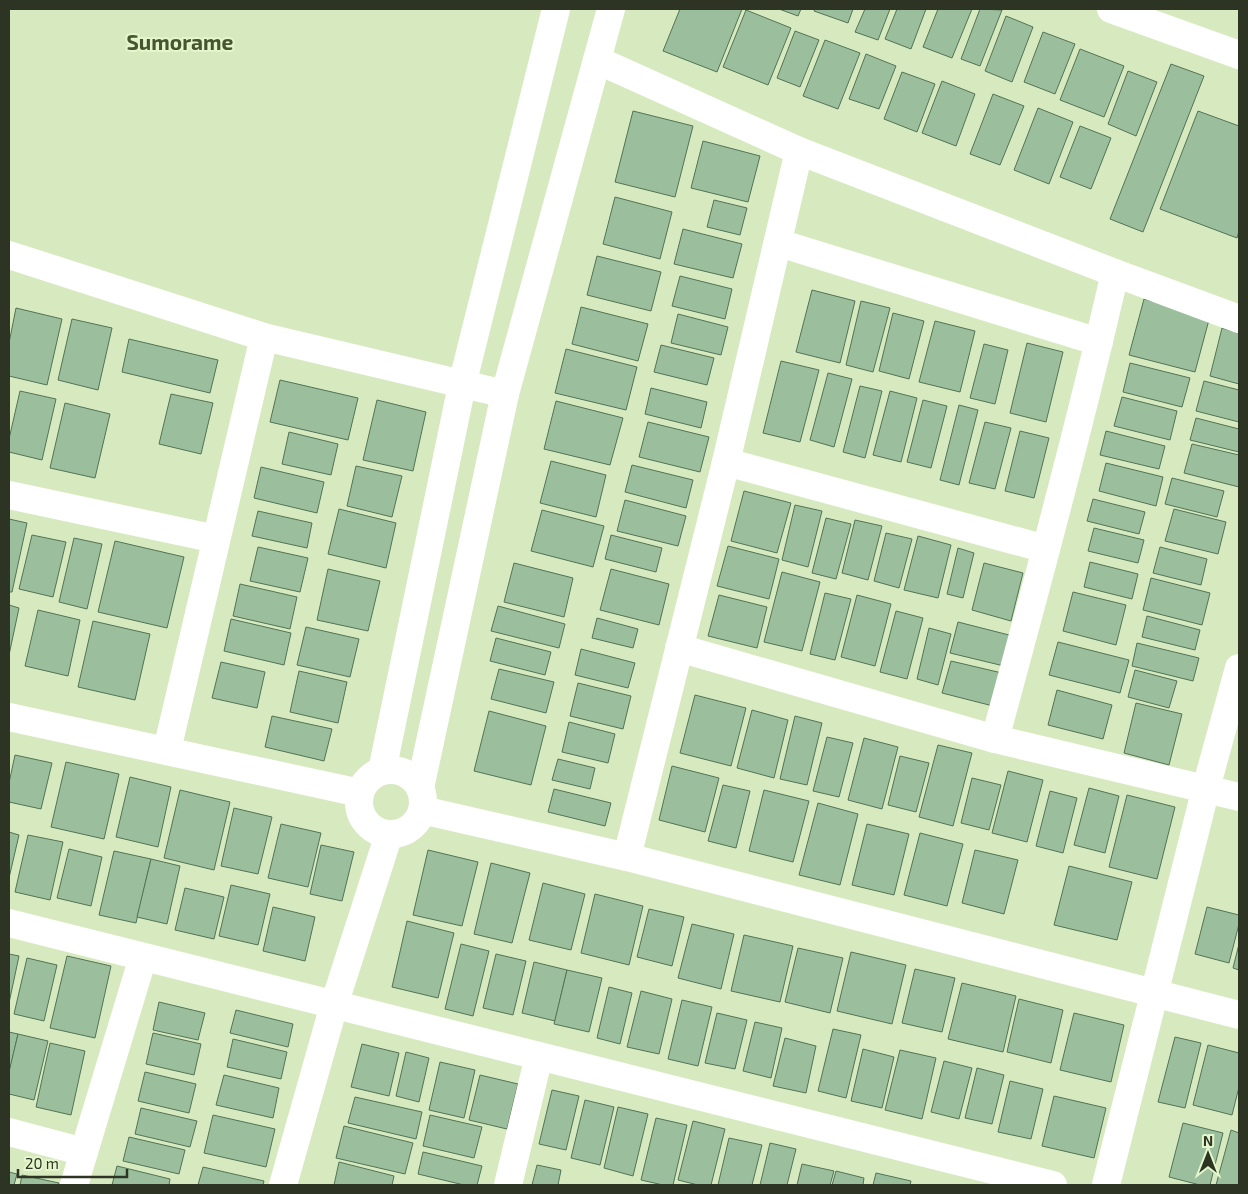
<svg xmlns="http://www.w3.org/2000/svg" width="1248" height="1194" font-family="'Exo 2',sans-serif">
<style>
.building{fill:#9bbf9d;stroke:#527355}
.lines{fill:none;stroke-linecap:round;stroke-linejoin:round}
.street{stroke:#fff;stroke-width:28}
.labels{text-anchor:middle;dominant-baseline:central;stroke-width:4;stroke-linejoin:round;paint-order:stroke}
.quarter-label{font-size:21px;font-weight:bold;fill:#46552f;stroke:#e4f7cc}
</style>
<rect width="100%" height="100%" fill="#d7eabf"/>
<g class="building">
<polygon points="680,9 742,9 717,72 663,51"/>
<polygon points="779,9 801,9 798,16"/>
<polygon points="815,9 853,9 848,23 814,11"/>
<polygon points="865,9 890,9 878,40 855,32"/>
<polygon points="897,9 926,9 911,49 885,39"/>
<polygon points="938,9 972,9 952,58 923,47"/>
<polygon points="980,9 1002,10 980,66 961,59"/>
<polygon points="746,10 791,28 768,85 723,67"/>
<polygon points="1006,16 1033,27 1012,82 985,71"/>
<polygon points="795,31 819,40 800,87 777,78"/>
<polygon points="1043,32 1075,44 1055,94 1024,82"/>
<polygon points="825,40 860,53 838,109 803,96"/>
<polygon points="1080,49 1124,66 1104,117 1060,100"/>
<polygon points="866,54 896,66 879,109 849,99"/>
<polygon points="1171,64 1204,76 1143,232 1110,219"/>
<polygon points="1128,71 1157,82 1136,136 1108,124"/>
<polygon points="902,72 935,84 917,132 884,119"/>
<polygon points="942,81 975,94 956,146 922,133"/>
<polygon points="993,94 1024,106 1000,165 970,154"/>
<polygon points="1038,108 1073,122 1049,184 1014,170"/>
<polygon points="633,111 693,126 675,197 615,182"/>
<polygon points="1198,111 1239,126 1239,231 1237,238 1160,209"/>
<polygon points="1080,126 1111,138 1091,189 1060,177"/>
<polygon points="703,141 760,156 748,202 691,188"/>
<polygon points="615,197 672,212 660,259 603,244"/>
<polygon points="714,200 747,208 740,235 707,227"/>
<polygon points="683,229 742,244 733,278 674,264"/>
<polygon points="597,256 661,272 651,311 587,295"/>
<polygon points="680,276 732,289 725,319 672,306"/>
<polygon points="812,290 855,301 840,363 796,352"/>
<polygon points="1144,299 1210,316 1195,372 1129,355"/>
<polygon points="861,301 890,308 873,372 846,365"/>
<polygon points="581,307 648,324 638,361 572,344"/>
<polygon points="16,308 62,319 47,385 9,376 9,343"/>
<polygon points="893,313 924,321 909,379 879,371"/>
<polygon points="678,314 728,327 721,355 671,343"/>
<polygon points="72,319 112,328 98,390 58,380"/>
<polygon points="935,321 975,331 960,392 919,382"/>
<polygon points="1222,328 1239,333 1239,384 1210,376"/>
<polygon points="129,339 218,360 210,393 122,372"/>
<polygon points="1027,343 1063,352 1046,422 1010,413"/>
<polygon points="984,344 1008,350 995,404 970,398"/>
<polygon points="661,345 714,358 707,385 654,372"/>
<polygon points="566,349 637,367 626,410 555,393"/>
<polygon points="781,361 819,370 800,442 763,433"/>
<polygon points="1130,363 1190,378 1182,407 1123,392"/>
<polygon points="828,373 852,379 834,447 810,440"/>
<polygon points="280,380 358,398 348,440 270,422"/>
<polygon points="1204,381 1239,390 1239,422 1196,411"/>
<polygon points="860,386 882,391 865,458 843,452"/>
<polygon points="651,388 707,402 701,428 645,414"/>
<polygon points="20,391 56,399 42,460 9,452 9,439"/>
<polygon points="890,391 917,398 901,462 873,455"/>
<polygon points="171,394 213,403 201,454 159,444"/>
<polygon points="1122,397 1177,411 1170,440 1114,426"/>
<polygon points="377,400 426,412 413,471 363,460"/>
<polygon points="923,400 947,406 931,468 907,462"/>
<polygon points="556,401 623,418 610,465 544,449"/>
<polygon points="65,403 110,414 95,478 50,468"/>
<polygon points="959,405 978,410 959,485 940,480"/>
<polygon points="1196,418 1239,429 1239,452 1190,440"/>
<polygon points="648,422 709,437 700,472 639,457"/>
<polygon points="985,422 1011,428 995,489 969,483"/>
<polygon points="1020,431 1049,438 1034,498 1005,491"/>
<polygon points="1106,431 1165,446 1159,469 1100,455"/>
<polygon points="289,432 338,444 331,475 282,464"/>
<polygon points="1192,444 1239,455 1239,487 1184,473"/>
<polygon points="551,461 606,475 596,517 540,503"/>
<polygon points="1106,463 1163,477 1156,506 1099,491"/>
<polygon points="632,465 693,480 686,508 625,492"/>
<polygon points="356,466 402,476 392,517 347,506"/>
<polygon points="261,467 324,482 317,513 254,498"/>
<polygon points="1172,478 1224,491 1217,517 1165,504"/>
<polygon points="744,491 791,503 777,553 731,541"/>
<polygon points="1093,499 1145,512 1139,534 1087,521"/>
<polygon points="625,500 686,516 678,546 617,531"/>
<polygon points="795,505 822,511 808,567 782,560"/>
<polygon points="339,509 396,523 386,568 328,554"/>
<polygon points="1174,509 1226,522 1218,554 1165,541"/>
<polygon points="542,510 604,526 593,567 531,551"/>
<polygon points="258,511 312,523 307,548 252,536"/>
<polygon points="826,518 851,524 836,579 812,573"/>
<polygon points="9,519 27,523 12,592 9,592"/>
<polygon points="855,520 882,526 868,580 842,573"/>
<polygon points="1094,528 1144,540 1138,563 1088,551"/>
<polygon points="886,533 912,539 899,588 874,581"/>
<polygon points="32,535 66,542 53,597 19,589"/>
<polygon points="611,535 662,548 656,572 605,559"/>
<polygon points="918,536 951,545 938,598 904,590"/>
<polygon points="74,538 102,544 87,609 59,602"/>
<polygon points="115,541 184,557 167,628 98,612"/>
<polygon points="728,546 779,559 769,599 717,586"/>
<polygon points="258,547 308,558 300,592 250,581"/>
<polygon points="1160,547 1207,559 1201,585 1153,573"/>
<polygon points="958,548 974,553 963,598 947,594"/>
<polygon points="1090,562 1138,574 1132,599 1084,587"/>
<polygon points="514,563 573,578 564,617 504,602"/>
<polygon points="984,563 1023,573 1011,621 972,610"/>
<polygon points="328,569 380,581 368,631 317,620"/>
<polygon points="611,569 669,584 659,625 600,610"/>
<polygon points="782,572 820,582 802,651 764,642"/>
<polygon points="1151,578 1210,593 1202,625 1143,610"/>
<polygon points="240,584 297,597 290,629 233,616"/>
<polygon points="1073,592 1126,605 1116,645 1063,631"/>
<polygon points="825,593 851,599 835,660 810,654"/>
<polygon points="719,595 767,607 757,648 708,636"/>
<polygon points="857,595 891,604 875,666 841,657"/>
<polygon points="9,605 19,608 9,655"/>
<polygon points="498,606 565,624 559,648 491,631"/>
<polygon points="38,610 80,620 68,676 25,666"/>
<polygon points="896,611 923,618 907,679 880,672"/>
<polygon points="1147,616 1200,630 1195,650 1142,637"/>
<polygon points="597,618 638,629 633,648 592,638"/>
<polygon points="231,619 291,633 284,665 224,651"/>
<polygon points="93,621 150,634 135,700 78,687"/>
<polygon points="958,622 1013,636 1004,666 950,653"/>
<polygon points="306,627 359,639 350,677 297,665"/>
<polygon points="929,628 951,634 938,685 917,679"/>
<polygon points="496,638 551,652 545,675 490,661"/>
<polygon points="1058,642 1129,660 1120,693 1049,675"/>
<polygon points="1137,643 1199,658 1193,681 1132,666"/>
<polygon points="581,649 635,663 628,688 575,675"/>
<polygon points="951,661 1002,673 993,706 942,693"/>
<polygon points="221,662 265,672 257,708 212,698"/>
<polygon points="499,669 554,682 546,713 491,699"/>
<polygon points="1135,670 1177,681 1169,708 1128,697"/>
<polygon points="299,671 347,682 338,723 290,712"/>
<polygon points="578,683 631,696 623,729 570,716"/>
<polygon points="1057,690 1112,705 1103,739 1048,725"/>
<polygon points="695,695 746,708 731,766 680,753"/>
<polygon points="1136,703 1182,714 1169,765 1124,753"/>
<polygon points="752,710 788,720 774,778 737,768"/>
<polygon points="489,711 546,726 531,785 474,771"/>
<polygon points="272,716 332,729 324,761 265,747"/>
<polygon points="795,716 822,723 807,785 780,779"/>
<polygon points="569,722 615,734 608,763 562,752"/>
<polygon points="827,737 853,743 839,797 813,791"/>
<polygon points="864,738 898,747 882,809 848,800"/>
<polygon points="938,745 972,753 953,826 919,817"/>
<polygon points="15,755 52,763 41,809 9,802 9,783"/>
<polygon points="900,756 929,763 916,812 888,805"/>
<polygon points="558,759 595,768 590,789 552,780"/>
<polygon points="66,762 119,774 104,839 51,827"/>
<polygon points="672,766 719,778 705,832 659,820"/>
<polygon points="1008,771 1043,780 1027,842 992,833"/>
<polygon points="130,777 171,787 158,847 116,837"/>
<polygon points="972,778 1001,785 989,830 961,823"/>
<polygon points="723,785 750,791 736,848 708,841"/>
<polygon points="1089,788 1119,796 1105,853 1074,845"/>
<polygon points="554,789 611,803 605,826 548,812"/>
<polygon points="180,790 230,802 214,870 164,858"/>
<polygon points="764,790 809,801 793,862 749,851"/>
<polygon points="1050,791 1077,798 1063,853 1036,846"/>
<polygon points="1127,795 1175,807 1157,879 1109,867"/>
<polygon points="818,803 858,814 840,885 799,875"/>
<polygon points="234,808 272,817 258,874 221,866"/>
<polygon points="281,824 321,833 308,887 268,878"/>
<polygon points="867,824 909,834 894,895 852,885"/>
<polygon points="9,832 19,835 9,878"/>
<polygon points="920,833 963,844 947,906 904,895"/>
<polygon points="28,835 63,842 50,900 15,892"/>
<polygon points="321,845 354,852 342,901 310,894"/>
<polygon points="69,849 102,857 91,906 57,898"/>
<polygon points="428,850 478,862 462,926 413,915"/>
<polygon points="975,850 1018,860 1004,914 962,903"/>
<polygon points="114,851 151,859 136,923 99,915"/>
<polygon points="151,859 180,866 167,924 137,917"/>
<polygon points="491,863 530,873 512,943 474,934"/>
<polygon points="1069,866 1132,882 1117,940 1054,925"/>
<polygon points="543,883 585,894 571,950 529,940"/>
<polygon points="231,885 270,894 258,945 219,936"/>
<polygon points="185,888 224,897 214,939 175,930"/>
<polygon points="595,894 643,906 629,965 581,953"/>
<polygon points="273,907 315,917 305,961 263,951"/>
<polygon points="1207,907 1239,915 1239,924 1229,963 1195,954"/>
<polygon points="649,909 684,917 672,966 637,957"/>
<polygon points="407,921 454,933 438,998 392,987"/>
<polygon points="692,924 734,934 721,989 678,978"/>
<polygon points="744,935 793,946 780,1002 731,991"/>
<polygon points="461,944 489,951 473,1016 445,1009"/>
<polygon points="1239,944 1239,970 1233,968"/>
<polygon points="798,948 843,958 830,1013 785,1002"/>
<polygon points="851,952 906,965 892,1024 837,1011"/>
<polygon points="9,954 19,956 9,1003"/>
<polygon points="496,954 526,961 513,1015 483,1008"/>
<polygon points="67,956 111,966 95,1038 50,1028"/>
<polygon points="27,958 57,965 44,1021 14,1014"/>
<polygon points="534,962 567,970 555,1021 522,1013"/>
<polygon points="915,969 955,978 942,1032 902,1023"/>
<polygon points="567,970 602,978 589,1032 554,1024"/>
<polygon points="962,983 1016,996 1003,1052 948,1039"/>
<polygon points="609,987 632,993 620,1044 597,1038"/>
<polygon points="641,991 672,999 659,1054 627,1047"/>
<polygon points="1019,999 1063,1010 1051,1063 1007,1052"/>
<polygon points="682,1000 712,1007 698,1066 668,1059"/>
<polygon points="159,1002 205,1013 198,1040 153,1030"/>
<polygon points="236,1010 293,1024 288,1047 230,1033"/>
<polygon points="717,1013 747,1020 735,1069 705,1063"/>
<polygon points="1074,1013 1124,1025 1111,1082 1060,1070"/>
<polygon points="755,1022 782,1028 771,1078 743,1071"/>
<polygon points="833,1029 861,1035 846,1098 818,1091"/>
<polygon points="9,1032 18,1034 9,1074"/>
<polygon points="153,1033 201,1044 194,1075 146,1064"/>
<polygon points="18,1034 48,1041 34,1100 9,1094 9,1072"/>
<polygon points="1175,1037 1201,1043 1185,1108 1158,1102"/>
<polygon points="785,1038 816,1046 806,1093 773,1086"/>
<polygon points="233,1039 287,1052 281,1079 227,1067"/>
<polygon points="50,1043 85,1051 71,1115 36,1107"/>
<polygon points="362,1044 399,1053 389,1096 351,1087"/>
<polygon points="1208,1045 1239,1053 1239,1087 1232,1115 1193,1105"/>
<polygon points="863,1049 894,1057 882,1108 851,1101"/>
<polygon points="900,1050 936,1058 922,1119 885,1110"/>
<polygon points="406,1052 429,1058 419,1102 396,1096"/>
<polygon points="944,1061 972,1068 959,1119 931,1112"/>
<polygon points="440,1062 475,1070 464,1118 429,1110"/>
<polygon points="977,1068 1004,1075 992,1124 965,1118"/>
<polygon points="145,1072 196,1084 189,1113 138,1101"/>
<polygon points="224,1075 279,1088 273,1118 216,1105"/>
<polygon points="480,1075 518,1084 507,1129 469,1120"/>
<polygon points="1010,1081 1043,1089 1031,1139 998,1132"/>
<polygon points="552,1090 579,1096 566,1150 539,1144"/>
<polygon points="1054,1096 1106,1108 1094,1158 1042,1146"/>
<polygon points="355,1097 422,1112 416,1139 348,1123"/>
<polygon points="585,1100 614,1107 600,1165 571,1158"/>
<polygon points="618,1107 648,1114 633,1176 604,1168"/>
<polygon points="141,1108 197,1121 190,1147 135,1134"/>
<polygon points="213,1115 275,1129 266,1167 204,1153"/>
<polygon points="430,1115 482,1127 474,1158 423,1146"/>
<polygon points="656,1118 687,1125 673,1185 663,1185 641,1180"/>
<polygon points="693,1121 725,1129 711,1185 698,1185 678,1180"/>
<polygon points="1183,1123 1223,1133 1210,1185 1200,1185 1169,1177"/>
<polygon points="344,1126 413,1143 405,1174 336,1158"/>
<polygon points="1231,1130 1239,1133 1239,1185 1216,1185"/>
<polygon points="129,1137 185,1150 179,1174 123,1161"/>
<polygon points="729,1138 762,1145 752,1185 718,1185"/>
<polygon points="770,1143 796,1149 787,1185 760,1185"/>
<polygon points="423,1152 482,1166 477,1185 464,1185 418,1174"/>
<polygon points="339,1162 394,1176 392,1185 334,1185"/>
<polygon points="802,1164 834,1171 830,1185 797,1185"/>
<polygon points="537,1165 561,1170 558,1185 532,1185"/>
<polygon points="117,1166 170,1179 169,1185 112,1185"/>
<polygon points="203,1167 264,1181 263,1185 198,1185"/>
<polygon points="836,1171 864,1178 863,1185 832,1185"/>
<polygon points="9,1172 17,1174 14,1185 9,1185"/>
<polygon points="876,1173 911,1181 910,1185 873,1185"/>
<polygon points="22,1175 59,1183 58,1185 20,1185"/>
</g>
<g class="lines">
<g class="street">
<polyline points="1111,9 1239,55"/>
<polyline points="597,60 799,151 1115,273 1239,319"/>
<polyline points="779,243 1099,342"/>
<polyline points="9,255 264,337 505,394"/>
<polyline points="726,462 1046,549"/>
<polyline points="9,495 216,539"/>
<polyline points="679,648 995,739 1239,797"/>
<polyline points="9,717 360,793"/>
<path d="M995,739C1037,584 1079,429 1115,273"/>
<polyline points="167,750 264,337"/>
<circle cx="391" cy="802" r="32"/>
<polyline points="382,771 462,385 556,9"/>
<polyline points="420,788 505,394 611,9"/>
<polyline points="422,810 627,857 1239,1015"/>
<polyline points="627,857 726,462 799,151"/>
<polyline points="9,923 1053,1185"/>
<polyline points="9,1132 84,1152"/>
<polyline points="74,1185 143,957"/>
<polyline points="283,1185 334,1005 389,834"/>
<polyline points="508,1185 539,1056"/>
<polyline points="1106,1185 1206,788 1239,668"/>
</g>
</g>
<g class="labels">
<g class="quarter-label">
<text x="180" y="41">Sumorame</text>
</g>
</g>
<rect width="1248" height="1194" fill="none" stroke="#2d3423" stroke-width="20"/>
<g transform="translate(1208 1154)" stroke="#e4f7cc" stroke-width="4" paint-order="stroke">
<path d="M0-4L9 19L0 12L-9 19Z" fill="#2d3423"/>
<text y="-8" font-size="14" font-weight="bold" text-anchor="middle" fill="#2d3423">N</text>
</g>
<path d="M18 1169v8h109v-8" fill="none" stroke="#2d3423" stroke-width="2.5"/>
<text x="25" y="1169" font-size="15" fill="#2d3423" stroke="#e4f7cc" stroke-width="4" paint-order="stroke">20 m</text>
</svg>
